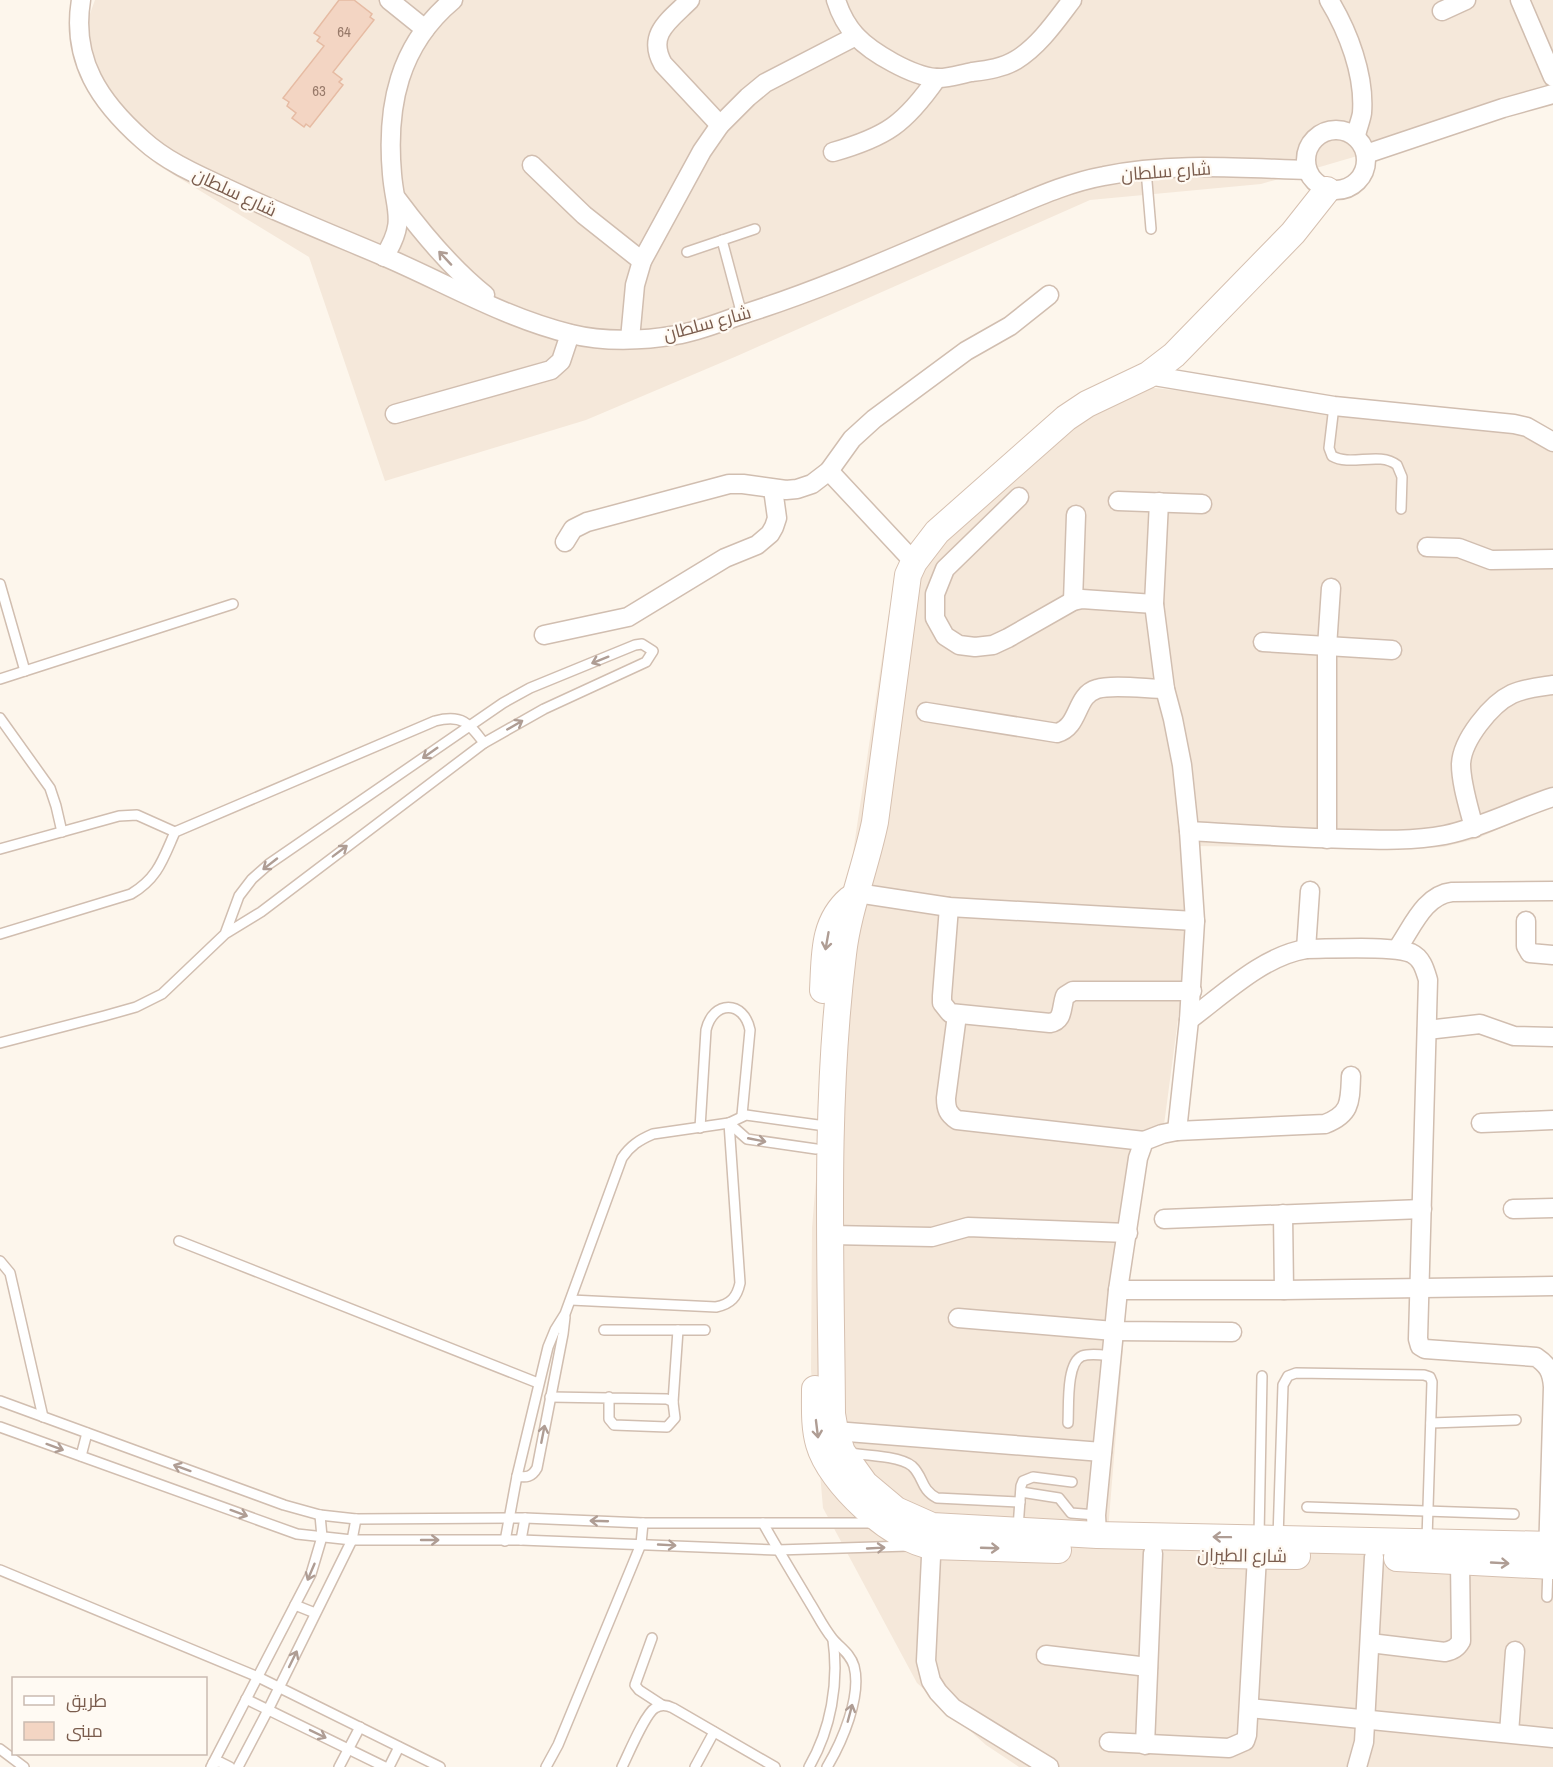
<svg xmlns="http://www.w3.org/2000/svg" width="1553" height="1767" font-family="'Archivo Narrow',Cairo,sans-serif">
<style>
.residential{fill:#f5e8da}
.building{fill:#f3d5c3;stroke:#e6bba3;stroke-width:1.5}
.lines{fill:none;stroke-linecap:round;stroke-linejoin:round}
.lane-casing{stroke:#d1beb0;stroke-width:12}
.street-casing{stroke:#d1beb0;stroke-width:21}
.secondary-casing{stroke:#d6c0b0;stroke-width:28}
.lane{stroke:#fff;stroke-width:9}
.street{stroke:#fff;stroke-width:18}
.secondary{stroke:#fff;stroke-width:26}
.oneway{stroke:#af9d94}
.labels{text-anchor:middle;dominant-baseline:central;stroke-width:4.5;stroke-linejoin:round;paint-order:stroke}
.number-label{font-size:15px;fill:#987a6a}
.street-label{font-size:18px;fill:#7a5c4d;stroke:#fffaf3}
</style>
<rect width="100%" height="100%" fill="#fdf6ec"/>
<g class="residential">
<polygon points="95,0 1553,0 1553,99 1261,184 1090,200 737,356 586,420 385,481 309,257 156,164 114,119 90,80 87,22"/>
<polygon points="1146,387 1514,428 1553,448 1553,805 1476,839 1443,847 1407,849 1193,846 1184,974 1162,1140 1140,1140 1107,1543 1553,1559 1553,1767 1019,1767 986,1745 917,1683 823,1508 811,1370 812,1228 831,1000 888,618 897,580 1078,409"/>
</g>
<polygon class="building" points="339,0 354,0 372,14 370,17 374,20 333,72 342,79 339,82 343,85 310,127 306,124 304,127 292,118 296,113 287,106 289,102 283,98 324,46 317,41 320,37 314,33"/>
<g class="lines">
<g class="lane-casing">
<g id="lane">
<polyline points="1146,170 1151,229"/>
<polyline points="722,240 742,315"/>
<polyline points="687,252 755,229"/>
<path d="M1334,406L1329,448L1332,456C1351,467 1379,451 1397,465L1402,477L1401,509"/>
<polyline points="0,584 25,671"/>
<polyline points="0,679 233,604"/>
<polyline points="0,718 50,788 56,806 62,832"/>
<polyline points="0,849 119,816 137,815 175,832"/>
<path d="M0,934L131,894C158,878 163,859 175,832L435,721C462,714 469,723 484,743"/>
<polyline points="0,1043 104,1016 136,1007 162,994 225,934 261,912 484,743 544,709 646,662 653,651 642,644 635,645 530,688 503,703 269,864 252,879 239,896 225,934"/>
<polyline points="729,1123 747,1139 816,1149"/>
<path d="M700,1128L706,1030C713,1000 744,1000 750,1030L742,1115"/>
<polyline points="179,1241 538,1383"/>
<polyline points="0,1261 10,1273 43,1417"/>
<path d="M571,1300L716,1307C731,1304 737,1297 740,1283L729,1123"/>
<polyline points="604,1330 705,1330"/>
<polyline points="550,1397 667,1399 673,1402 675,1418 667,1427 614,1425 609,1419 609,1397"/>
<polyline points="0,1401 284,1505 320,1515 356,1519 525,1518 643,1523 874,1523"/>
<polyline points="673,1402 678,1330"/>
<path d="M1068,1423C1069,1406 1066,1363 1082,1356C1091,1353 1102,1355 1111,1356"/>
<polyline points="1431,1423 1516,1420"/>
<polyline points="0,1427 297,1534 352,1540 521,1540 777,1550 908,1546"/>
<path d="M848,1453C864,1455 900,1456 912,1466C924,1477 920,1489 937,1498L1020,1502"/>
<polyline points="81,1456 87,1433"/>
<path d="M517,1476C526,1478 532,1477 537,1468L563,1334L565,1317"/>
<polyline points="1021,1492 1059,1498 1071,1513 1096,1515"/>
<polyline points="1307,1507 1514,1514"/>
<path d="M763,1523C778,1550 794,1576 810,1603C817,1614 823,1627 832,1638C840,1648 850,1653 854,1666C862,1696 842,1742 827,1767"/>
<polyline points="1018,1528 1021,1486 1023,1481 1033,1477 1072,1482"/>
<polyline points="1259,1536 1262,1376"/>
<polyline points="1278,1538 1283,1385 1288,1376 1296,1373 1424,1375 1430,1377 1432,1382 1427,1539"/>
<polyline points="521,1540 525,1518"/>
<path d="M505,1541L517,1476L548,1347L555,1330L565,1314L622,1158C630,1146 639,1140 653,1134L729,1123L746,1115L818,1125"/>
<polyline points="0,1570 258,1677 440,1767"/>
<polyline points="1547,1597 1548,1567"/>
<polyline points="295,1605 315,1613"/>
<polyline points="652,1638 635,1685 639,1690 662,1705"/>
<polyline points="246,1699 385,1767"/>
<polyline points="0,1749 24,1767"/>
<polyline points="213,1763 220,1762 230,1767"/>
<polyline points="211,1767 311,1574 322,1537 320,1515"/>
<polyline points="238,1767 268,1710 352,1540 356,1519"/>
<polyline points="339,1767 360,1727"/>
<polyline points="389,1767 399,1747"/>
<polyline points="546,1767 558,1745 632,1566 641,1544 643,1523"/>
<path d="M622,1767C628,1755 645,1714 655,1708C661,1704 667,1705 673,1708L775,1767"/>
<polyline points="695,1767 714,1732"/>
<path d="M809,1767C831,1729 839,1683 833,1640"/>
</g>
</g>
<g class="street-casing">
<g id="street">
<path d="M81,0C71,60 100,102 143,140C167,162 198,175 228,189C279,213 331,234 383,256C444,282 505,318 571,334C603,342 643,341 676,335C701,331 725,320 750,312C832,286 911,249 991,216C1028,201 1065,183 1104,176C1170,162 1240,168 1307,170"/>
<polyline points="389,0 425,29"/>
<path d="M690,0C670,20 646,34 663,64L720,125"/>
<path d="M836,0C840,13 847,26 856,36C872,53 912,76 936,78C947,79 961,74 972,72C987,70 1003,68 1016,60C1039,46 1056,21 1072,0"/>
<path d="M1329,0C1348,31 1365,75 1362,113C1361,120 1357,129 1356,136"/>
<polyline points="1520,0 1553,77"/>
<polyline points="1442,11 1466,0"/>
<circle cx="1336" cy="160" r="30"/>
<path d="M833,152C886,137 905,124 937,78"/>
<polyline points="1366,154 1503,108 1553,94"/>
<polyline points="532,165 584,215 642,261"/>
<path d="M397,199C423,234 451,268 485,295"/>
<path d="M384,257C407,221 395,211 392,174C386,106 399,45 453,0"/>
<polyline points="630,339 635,285 642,261 702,151 720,125 748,97 765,83 856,36"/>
<polyline points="1148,375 1334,406 1514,424 1527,427 1553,442"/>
<polyline points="395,414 551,370 561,361 570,334"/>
<polyline points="829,471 914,562"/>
<polyline points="1019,497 945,569 935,594 935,618 945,636 959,645 975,647 993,645 1008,638 1073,601 1082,599 1154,604"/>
<polyline points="1118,501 1202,504"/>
<polyline points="1159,502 1154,604 1165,689 1173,719 1182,765 1189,831 1195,921 1189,1020 1177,1131"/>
<polyline points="565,542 573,529 587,522 729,484 743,484 786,490 797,489 812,484 829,471 852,439 874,419 966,351 1010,326 1049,295"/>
<polyline points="1427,547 1459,548 1491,560 1553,559"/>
<polyline points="1073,601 1076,515"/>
<polyline points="544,635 628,617 725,558 757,545 770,534 774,527 777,518 773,489"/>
<polyline points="1263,642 1392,650"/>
<path d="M926,712L1057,733C1080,727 1075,695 1097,689C1112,684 1148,689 1165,689"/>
<path d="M1474,828C1469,808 1461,784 1461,764C1462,740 1491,704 1512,694C1525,688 1539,687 1553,685"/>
<path d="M1189,831C1243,834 1296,838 1349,839C1381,840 1414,841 1445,835C1483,827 1516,809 1553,797"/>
<polyline points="1327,839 1327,647 1331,588"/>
<polyline points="857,893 949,907 1195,921"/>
<path d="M949,907L942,996V1003L950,1013L1050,1023C1064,1021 1061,1007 1065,996L1073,991H1192"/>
<polyline points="1526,921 1526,946 1530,953 1553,955"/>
<polyline points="1306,949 1310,891"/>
<path d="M1397,949C1412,928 1424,895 1452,892L1553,891"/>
<path d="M957,1015L946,1098C946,1109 948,1114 957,1120L1144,1141"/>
<path d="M1189,1020C1224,994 1263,956 1306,949C1329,949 1392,945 1411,953C1422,958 1425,970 1428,980L1418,1339L1420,1346L1425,1349L1536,1357C1548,1365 1552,1372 1553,1387L1548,1556"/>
<polyline points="1427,1030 1480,1024 1514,1036 1553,1037"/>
<polyline points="1481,1123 1553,1120"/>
<polyline points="1513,1209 1553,1208"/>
<polyline points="1283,1214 1284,1290"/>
<polyline points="1164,1219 1422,1209"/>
<polyline points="831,1235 932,1237 968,1227 1128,1233"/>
<polyline points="1118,1290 1284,1290 1553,1286"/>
<polyline points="958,1318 1114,1331 1232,1332"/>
<polyline points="835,1431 1102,1452"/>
<path d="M1097,1535L1096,1515L1118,1290L1138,1158L1144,1141L1162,1134L1177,1131L1325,1124C1351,1114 1350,1102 1351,1076"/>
<polyline points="932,1536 926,1661 931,1681 938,1692 953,1708 1049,1767"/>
<path d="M1370,1643L1445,1652C1453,1650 1457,1648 1461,1641L1460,1561"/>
<polyline points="1046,1655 1148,1667"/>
<polyline points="1249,1708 1553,1738"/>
<polyline points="1509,1733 1515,1651"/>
<polyline points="1109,1742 1229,1748 1245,1741 1247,1735 1257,1556"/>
<polyline points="1145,1745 1153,1553"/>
<polyline points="1357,1767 1364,1742 1374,1557"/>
</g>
</g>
<g class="secondary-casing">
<g id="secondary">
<path d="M1327,190L1293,233L1174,355L1148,375L1087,404L1066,418L937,532L914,562L908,575L875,822C866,866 848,910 843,954C824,1107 831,1261 832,1414L835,1431L842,1452L865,1484L896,1510L932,1526L1097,1535L1553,1545"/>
<path d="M823,990C825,957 822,923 850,899"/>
<path d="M815,1389C815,1408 814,1427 819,1444C830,1483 892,1540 932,1546L1058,1550"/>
<polyline points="1220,1555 1297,1556"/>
<polyline points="1397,1558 1553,1566"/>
</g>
</g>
<use href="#lane" class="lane"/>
<use href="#street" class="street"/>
<use href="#secondary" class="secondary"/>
</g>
<defs><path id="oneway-shaft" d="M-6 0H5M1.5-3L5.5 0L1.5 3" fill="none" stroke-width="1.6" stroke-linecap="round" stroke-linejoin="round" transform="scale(1.5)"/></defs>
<g class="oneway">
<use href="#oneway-shaft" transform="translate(445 258) rotate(-133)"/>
<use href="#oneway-shaft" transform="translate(600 660) rotate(158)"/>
<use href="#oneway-shaft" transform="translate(515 725) rotate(-30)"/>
<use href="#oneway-shaft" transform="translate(430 753) rotate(145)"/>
<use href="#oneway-shaft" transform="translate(340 851) rotate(-37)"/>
<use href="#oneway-shaft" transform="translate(270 864) rotate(142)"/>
<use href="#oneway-shaft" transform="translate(827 941) rotate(100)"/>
<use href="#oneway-shaft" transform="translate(757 1140) rotate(11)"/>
<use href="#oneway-shaft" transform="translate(817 1429) rotate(83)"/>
<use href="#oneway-shaft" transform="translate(543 1434) rotate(-79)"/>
<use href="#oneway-shaft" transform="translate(55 1447) rotate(20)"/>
<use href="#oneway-shaft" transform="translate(182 1468) rotate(-160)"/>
<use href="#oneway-shaft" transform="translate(239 1513) rotate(20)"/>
<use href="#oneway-shaft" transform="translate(599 1521) rotate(-178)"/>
<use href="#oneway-shaft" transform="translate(1222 1537) rotate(-179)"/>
<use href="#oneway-shaft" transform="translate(430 1540)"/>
<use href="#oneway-shaft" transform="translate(667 1545) rotate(3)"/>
<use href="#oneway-shaft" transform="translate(876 1548) rotate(-3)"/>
<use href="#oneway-shaft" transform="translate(990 1548) rotate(2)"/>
<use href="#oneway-shaft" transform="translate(1500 1563) rotate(3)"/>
<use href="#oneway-shaft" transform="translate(311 1572) rotate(113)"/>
<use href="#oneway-shaft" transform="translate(293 1659) rotate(-64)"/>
<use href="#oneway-shaft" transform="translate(850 1713) rotate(-75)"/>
<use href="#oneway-shaft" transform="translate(318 1734) rotate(26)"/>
</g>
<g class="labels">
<g class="number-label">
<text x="344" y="31">64</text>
<text x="319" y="90">63</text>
</g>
<g class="street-label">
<text transform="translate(1166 171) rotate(-4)">شارع سلطان</text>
<text transform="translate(235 192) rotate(25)">شارع سلطان</text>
<text transform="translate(707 323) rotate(-15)">شارع سلطان</text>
<text transform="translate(1242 1555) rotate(1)">شارع الطيران</text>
</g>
</g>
<rect x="12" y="1677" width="195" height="78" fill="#fffaf3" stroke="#cabbb1" stroke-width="1.5"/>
<rect x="24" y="1696" width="30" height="9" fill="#ffffff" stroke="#cabbb1" stroke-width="1.5"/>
<text x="66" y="1707" font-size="18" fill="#7a5c4d">طريق</text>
<rect x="24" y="1722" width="30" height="18" fill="#f3d5c3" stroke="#cabbb1" stroke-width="1.5"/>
<text x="66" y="1737" font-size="18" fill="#7a5c4d">مبنى</text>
</svg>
